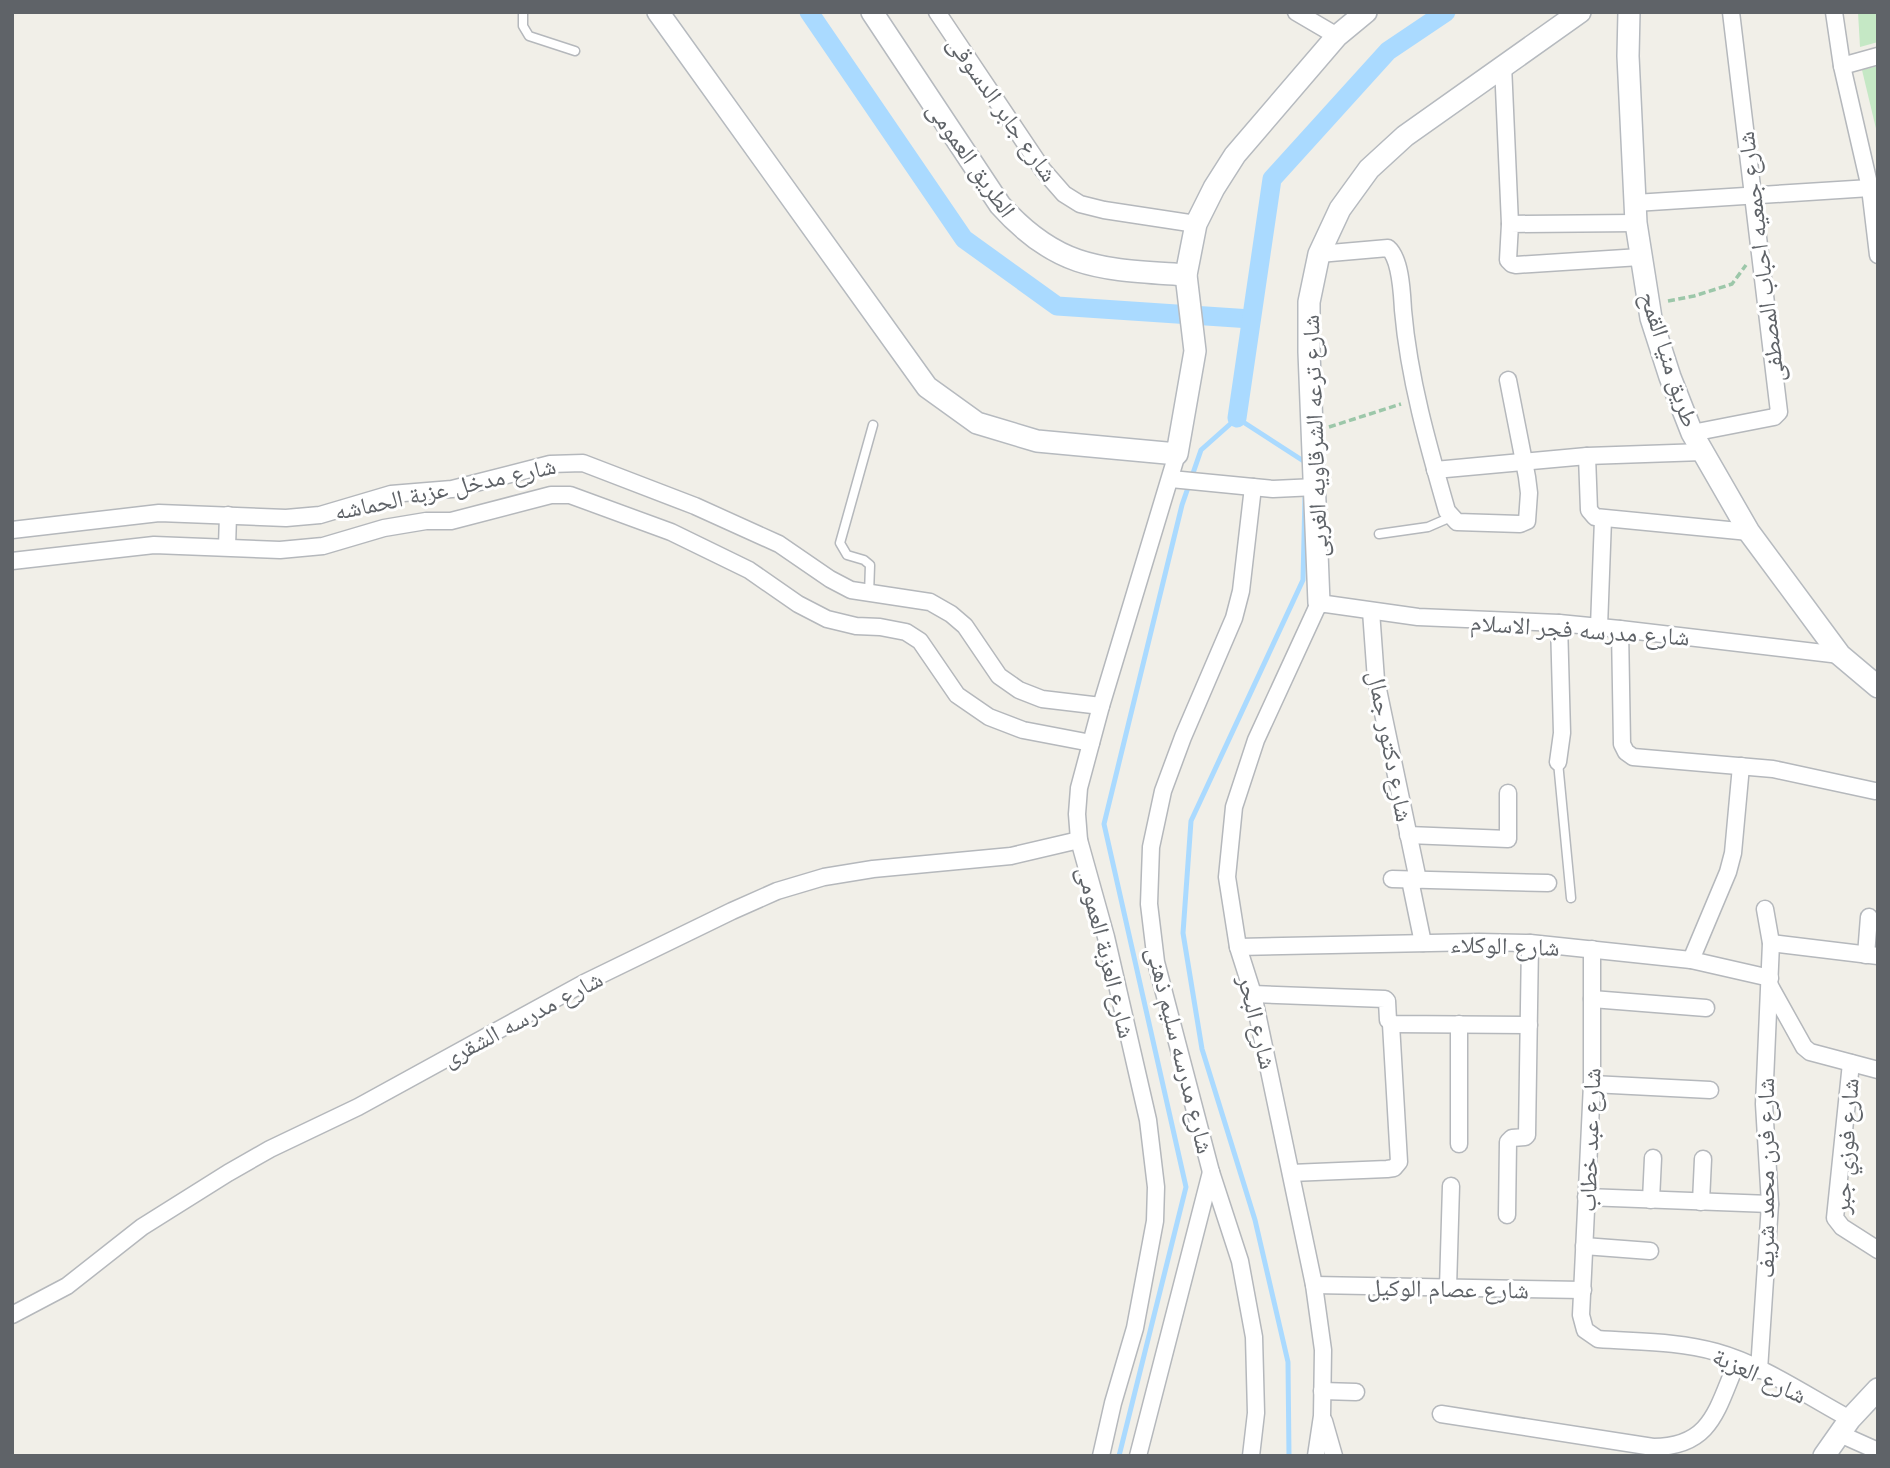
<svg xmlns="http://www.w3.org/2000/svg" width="1890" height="1468" font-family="Quicksand,'Noto Naskh Arabic',sans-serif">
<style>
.green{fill:#c5e8c5}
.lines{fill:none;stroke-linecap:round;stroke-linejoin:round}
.stream{stroke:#aadaff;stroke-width:5}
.canal{stroke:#aadaff;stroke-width:19}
.lane-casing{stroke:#b5b8bc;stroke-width:11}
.street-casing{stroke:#b5b8bc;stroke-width:19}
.secondary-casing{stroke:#b6babf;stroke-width:24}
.path{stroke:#9cc7a9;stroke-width:3.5;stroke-dasharray:7 3.5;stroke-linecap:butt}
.lane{stroke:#fff;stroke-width:8}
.street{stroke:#fff;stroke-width:16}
.secondary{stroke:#fff;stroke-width:21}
.labels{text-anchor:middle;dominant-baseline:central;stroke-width:6;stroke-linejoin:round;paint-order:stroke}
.street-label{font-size:24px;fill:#5f6368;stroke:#fff}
</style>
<rect width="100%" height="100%" fill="#f1efe8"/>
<g class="green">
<polygon points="1858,12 1878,12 1878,42 1860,47"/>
<polygon points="1878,66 1878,137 1862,70"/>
</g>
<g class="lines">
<g class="stream">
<polyline points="1119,1456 1186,1187 1104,824 1182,505 1201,450 1237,418 1305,462"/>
<polyline points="1289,1456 1288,1362 1255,1220 1202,1049 1183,933 1191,821 1303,580 1305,496"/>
</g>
<g class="canal">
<polyline points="809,12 964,239 1057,306 1251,319"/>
<polyline points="1237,418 1272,179 1388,51 1446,12"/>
</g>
<g class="lane-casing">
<g id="lane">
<polyline points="523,12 523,26 529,36 575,51"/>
<polyline points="1379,534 1428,527 1451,517"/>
<polyline points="869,595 870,565 864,560 847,555 840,543 873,425"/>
<polyline points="1558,762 1571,898"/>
</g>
</g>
<g class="street-casing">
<g id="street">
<polyline points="937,12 1043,170 1064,194 1080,204 1104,210 1196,224"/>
<polyline points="1296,12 1337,36"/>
<polyline points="1834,12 1842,66 1870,188 1878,255"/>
<polyline points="1503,65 1510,224"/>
<polyline points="1842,66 1878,56"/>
<polyline points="1635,203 1870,188"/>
<polyline points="1636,223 1510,224 1508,260 1512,264 1516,265 1640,257"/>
<path d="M1319,254L1388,248C1401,259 1402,294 1403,310C1409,379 1428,445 1447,511L1457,522L1520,524L1527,521L1529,493L1527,477L1508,380"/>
<polyline points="1692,433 1774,417 1779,412 1731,12"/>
<polyline points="1587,456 1589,510 1595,517 1749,532"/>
<polyline points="1435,470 1587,456 1703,452"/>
<polyline points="1171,479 1273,489 1316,487"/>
<polyline points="12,530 159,513 286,518 320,515 391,494 452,489 550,464 583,463 695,506 779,544 830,579 851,590 930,602 951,614 965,626 999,676 1019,690 1042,699 1101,706"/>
<polyline points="227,547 228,515"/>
<polyline points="12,561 154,545 280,550 323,546 384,528 426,521 451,521 551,495 570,495 671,532 749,570 798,604 827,619 856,626 880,627 906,632 920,641 957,695 989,717 1023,730 1091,743"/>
<polyline points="1371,611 1376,680 1418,880"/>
<polyline points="1599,627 1603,519"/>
<polyline points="1620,629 1622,744 1626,752 1633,757 1773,769 1875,791"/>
<polyline points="1558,762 1562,733 1559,623"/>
<polyline points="1408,835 1508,839 1508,793"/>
<polyline points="1392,879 1548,883"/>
<polyline points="1410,880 1423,943"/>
<polyline points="1771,943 1878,956"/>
<polyline points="1238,947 1479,942 1530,943 1691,960 1770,978"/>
<path d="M1592,949V1084L1581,1315L1585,1330L1598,1339C1636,1342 1678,1341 1716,1352C1763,1365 1807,1396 1850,1419"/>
<polyline points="1866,955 1869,917"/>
<polyline points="1691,960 1728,872 1733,853 1741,766"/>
<polyline points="1770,986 1804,1047 1810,1052 1878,1070"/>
<polyline points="1253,994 1385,999 1387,1001 1388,1020 1393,1024 1529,1025"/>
<polyline points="1592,999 1706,1008"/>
<polyline points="1851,1063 1835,1218 1842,1227 1878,1250"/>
<polyline points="1592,1084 1710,1090"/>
<polyline points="1459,1144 1459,1024"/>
<polyline points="1291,1173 1387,1169 1394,1168 1399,1162 1391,1024"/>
<polyline points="1586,1197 1770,1204"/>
<polyline points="1651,1200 1653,1158"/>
<polyline points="1701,1202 1703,1159"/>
<polyline points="1507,1215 1508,1142 1512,1138 1525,1137 1527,1135 1530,943"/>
<polyline points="1584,1246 1650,1251"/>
<polyline points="1314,1285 1583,1290"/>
<polyline points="1448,1288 1451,1186"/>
<polyline points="12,1315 67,1286 142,1227 228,1173 270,1149 358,1107 584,983 732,911 777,891 824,877 873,869 1011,856 1079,840"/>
<polyline points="1759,1370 1770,1204 1764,1104 1771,943 1765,909"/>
<polyline points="1322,1391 1356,1392"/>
<path d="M1441,1414L1653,1447C1713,1447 1717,1407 1738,1360"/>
<polyline points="1324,1421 1334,1456"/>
<polyline points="1840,1434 1878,1451"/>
<polyline points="1101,1456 1113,1403 1135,1328 1155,1221 1156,1187 1148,1120 1106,937 1079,840 1077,814 1079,788 1101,706 1177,454"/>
<polyline points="1138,1456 1211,1172"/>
<polyline points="1251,1456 1256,1413 1254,1337 1240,1261 1211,1172 1156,962 1149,904 1151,847 1163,791 1183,737 1234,618 1241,591 1253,487"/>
<polyline points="1316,1456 1322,1416 1323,1350 1314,1285 1253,994 1238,947 1227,877 1234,807 1256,740 1319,603 1418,617 1559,623 1620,629 1840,655"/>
</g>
</g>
<g class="secondary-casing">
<g id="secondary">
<polyline points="658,12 927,387 977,423 1037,441 1177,454 1195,351 1186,275 1196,224 1214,188 1235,155 1337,36 1366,12"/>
<path d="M872,12L1000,205C1059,271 1103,269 1186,275"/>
<polyline points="1629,12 1628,56 1636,223 1651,318 1670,377 1692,433 1749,532 1840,655 1878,687"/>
<polyline points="1319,603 1309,352 1309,302 1319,254 1340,209 1369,169 1405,136 1580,12"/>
<polyline points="1824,1456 1850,1419 1878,1389"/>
</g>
</g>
<g class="path">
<polyline points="1668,301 1694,296 1732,284 1746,265"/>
<polyline points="1329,427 1401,404"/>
</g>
<use href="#lane" class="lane"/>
<use href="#street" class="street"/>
<use href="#secondary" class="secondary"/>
</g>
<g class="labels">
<g class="street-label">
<text transform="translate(1003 108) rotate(55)">شارع جابر الدسوقى</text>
<text transform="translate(972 159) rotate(55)">الطريق العمومى</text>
<text transform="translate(1760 257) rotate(-97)">شارع جمعيه احباب المصطفى</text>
<text transform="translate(1670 359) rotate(72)">طريق منيا القمح</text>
<text transform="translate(1314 436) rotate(-92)">شارع ترعه الشرقاويه الغربى</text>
<text transform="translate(445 488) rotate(-12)">شارع مدخل عزبة الحماشه</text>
<text transform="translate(1580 629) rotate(4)">شارع مدرسه فجر الاسلام</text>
<text transform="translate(1391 746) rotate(79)">شارع دكتور جمال</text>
<text transform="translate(1505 945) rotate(2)">شارع الوكلاء</text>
<text transform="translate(1107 952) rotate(76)">شارع العزبة العمومى</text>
<text transform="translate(522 1018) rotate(-28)">شارع مدرسه الشقرى</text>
<text transform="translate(1258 1022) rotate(76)">شارع البحر</text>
<text transform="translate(1181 1050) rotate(76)">شارع مدرسه سليم ذهنى</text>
<text transform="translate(1589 1140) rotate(-88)">شارع عبد خطاب</text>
<text transform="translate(1845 1146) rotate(-86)">شارع فوزي جبر</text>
<text transform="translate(1765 1178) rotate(-90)">شارع فرن محمد شريف</text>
<text transform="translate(1448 1288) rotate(1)">شارع عصام الوكيل</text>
<text transform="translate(1760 1375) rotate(25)">شارع العزبة</text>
</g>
</g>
<rect width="1890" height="1468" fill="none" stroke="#5f6368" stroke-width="28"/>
</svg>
